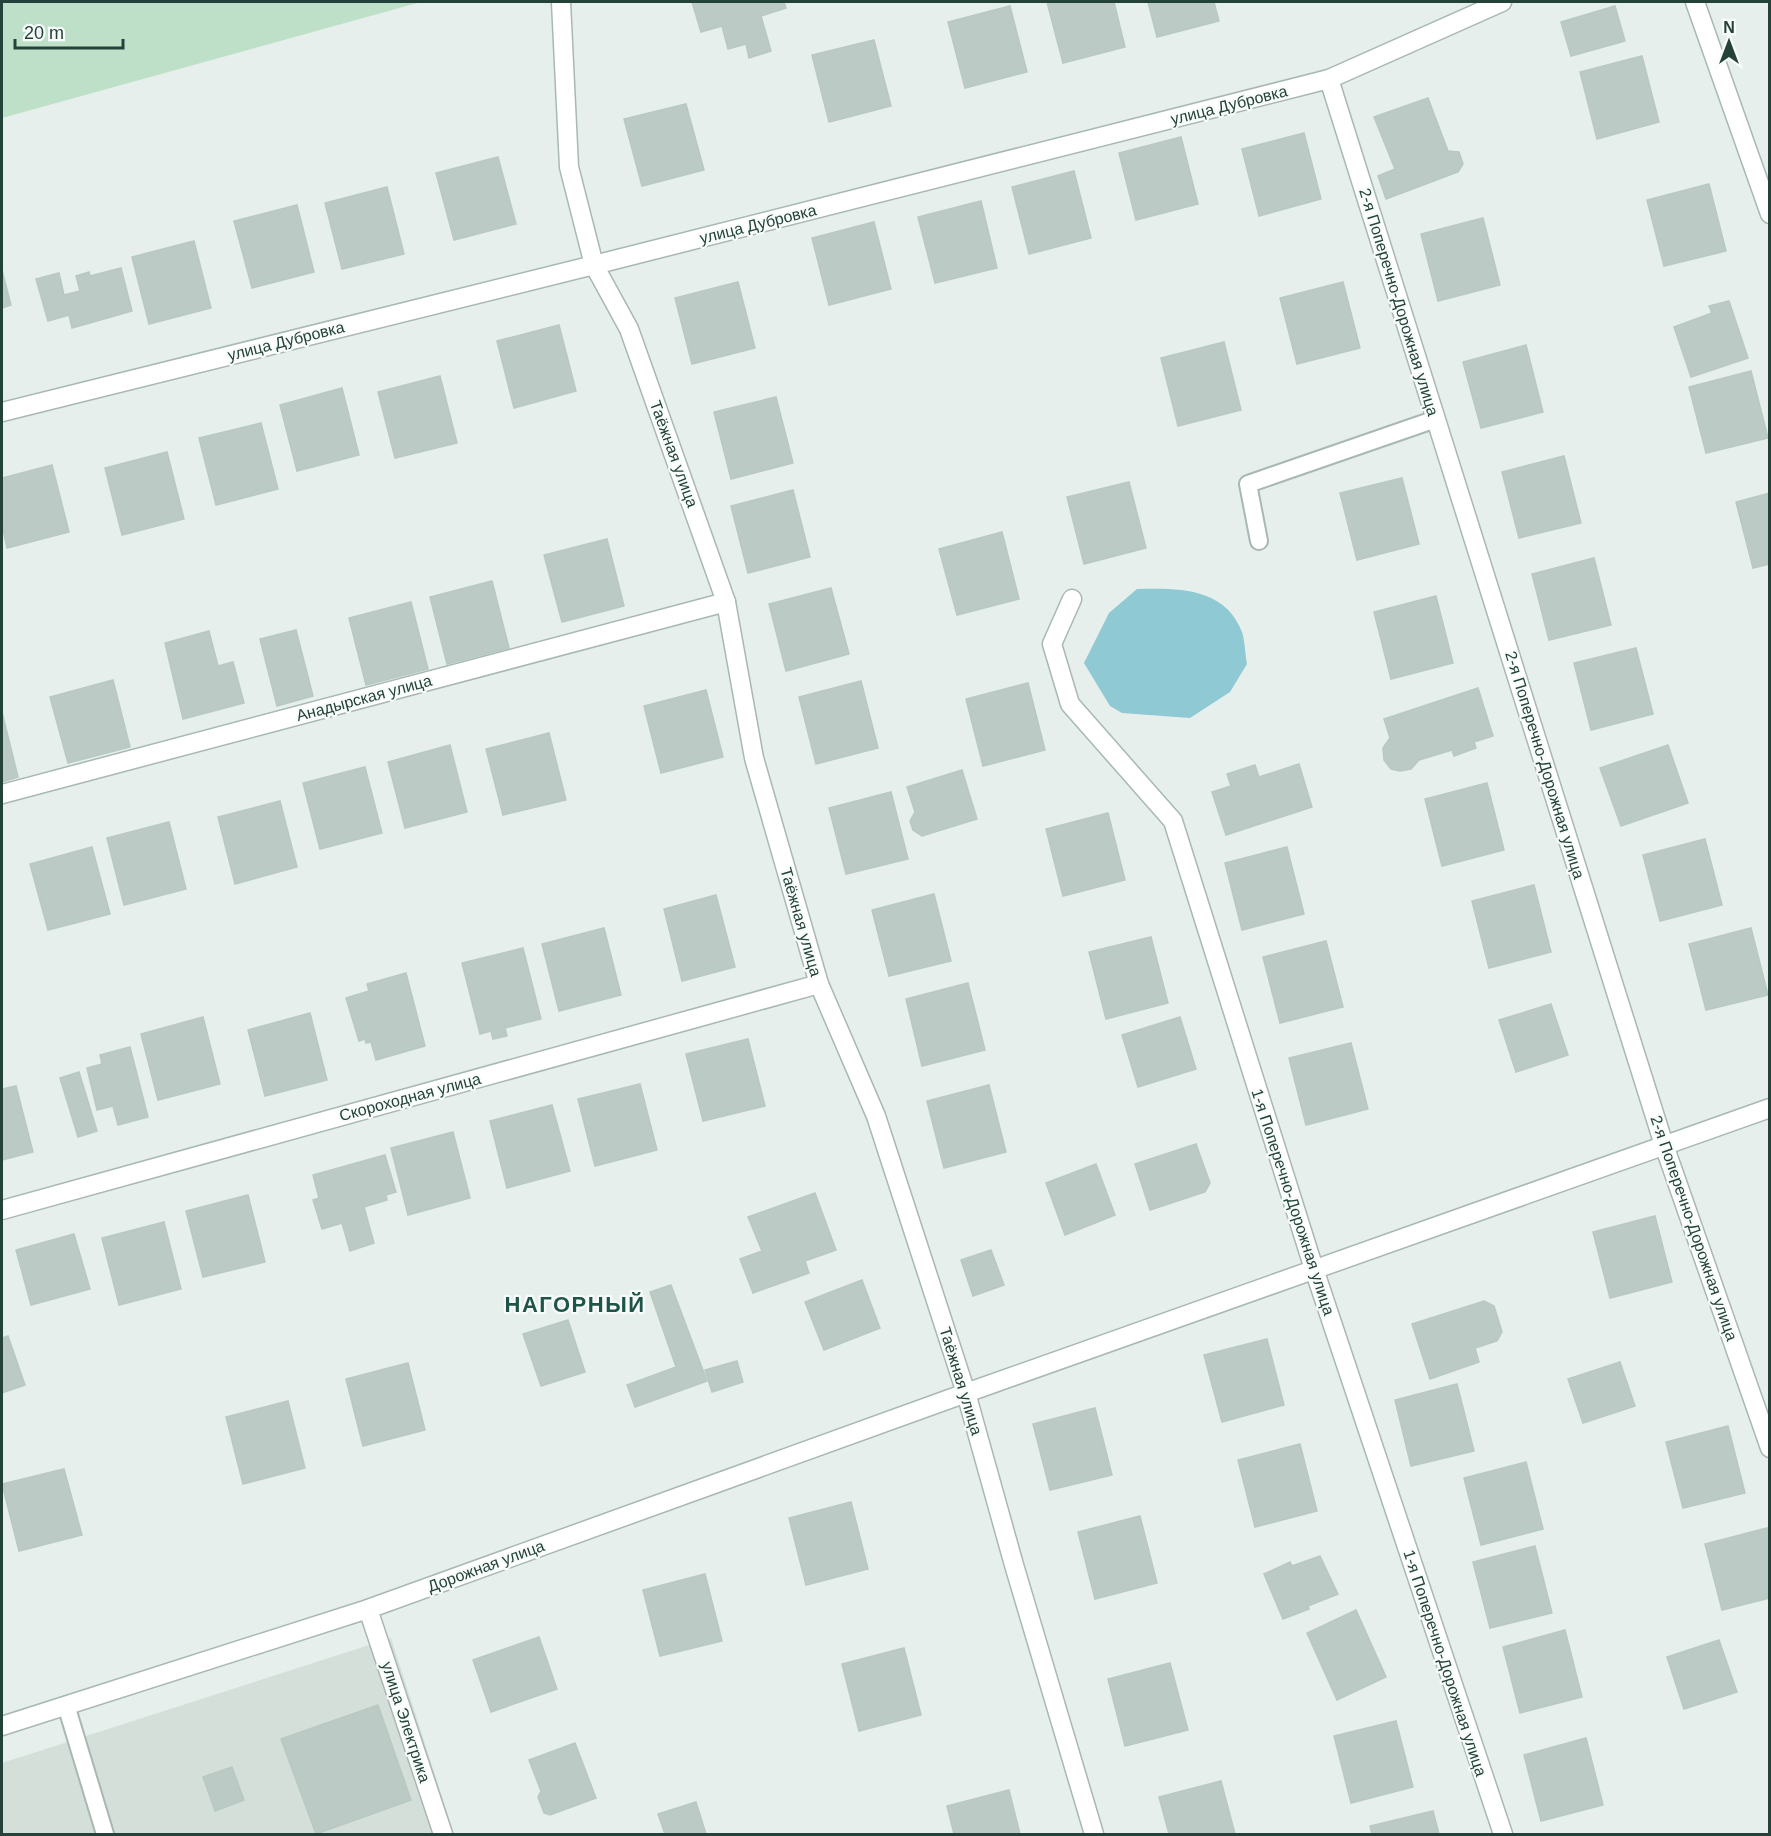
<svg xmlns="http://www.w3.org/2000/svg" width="1771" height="1836" font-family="Arial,sans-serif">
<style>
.built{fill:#d4dfda}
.green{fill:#bfe0c8}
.water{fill:#8ec9d4}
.building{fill:#bbcac4;stroke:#b8c9c2;stroke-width:1.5}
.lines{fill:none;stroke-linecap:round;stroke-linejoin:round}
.service-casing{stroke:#a8b8b2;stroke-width:20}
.minor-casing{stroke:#a8b8b2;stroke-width:21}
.tertiary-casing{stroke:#a8b8b2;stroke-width:21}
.service{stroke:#fff;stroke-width:16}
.minor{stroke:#fff;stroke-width:18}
.tertiary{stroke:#fff;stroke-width:18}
.labels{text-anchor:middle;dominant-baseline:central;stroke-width:4.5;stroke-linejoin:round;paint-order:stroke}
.street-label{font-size:16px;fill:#24423a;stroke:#f7fbf9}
.district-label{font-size:22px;font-weight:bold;letter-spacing:1.5px;fill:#1f5548;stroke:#f7fbf9}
</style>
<rect width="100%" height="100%" fill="#e6efeb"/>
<polygon class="built" points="391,1638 454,1834 2,1834 2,1763"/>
<polygon class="green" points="2,2 421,2 2,118"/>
<path class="water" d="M1137,589C1177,588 1225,587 1242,632C1245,641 1245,654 1247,664L1230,692L1190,718L1122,713L1110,706L1084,663L1109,613Z"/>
<g class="building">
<polygon points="692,2 784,2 786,8 761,16 771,51 749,58 746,44 728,49 722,26 701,32"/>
<polygon points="1047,2 1114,2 1125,47 1063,63"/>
<polygon points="1148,2 1214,2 1219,21 1157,37"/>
<polygon points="1010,6 1027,72 965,88 948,22"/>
<polygon points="1615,6 1625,41 1571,56 1561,22"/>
<polygon points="874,40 891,106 829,122 812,55"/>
<polygon points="1642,56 1659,122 1597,139 1580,72"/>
<polygon points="1428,98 1448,151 1459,152 1463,164 1458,172 1386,199 1378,176 1395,169 1374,117"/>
<polygon points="686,104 704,170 642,186 624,119"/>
<polygon points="1304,133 1321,199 1259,216 1242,149"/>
<polygon points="1181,137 1198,204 1136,220 1119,153"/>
<polygon points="498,157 516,224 454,240 436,173"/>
<polygon points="1074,171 1091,238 1029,254 1012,187"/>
<polygon points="1709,184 1726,251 1664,266 1647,200"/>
<polygon points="387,187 404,254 342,269 325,203"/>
<polygon points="981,201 997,268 935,283 918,217"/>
<polygon points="297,205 314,272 252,288 234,221"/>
<polygon points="1483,218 1500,285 1438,301 1421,234"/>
<polygon points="874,222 891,289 829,305 812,238"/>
<polygon points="194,241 211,308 149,324 132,257"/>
<polygon points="121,268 132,311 72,328 69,315 48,321 36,279 59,273 64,295 80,291 76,276 89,272 90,276"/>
<polygon points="2,270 11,305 2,308"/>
<polygon points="738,282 755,348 692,364 675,298"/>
<polygon points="1343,282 1360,348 1297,364 1280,298"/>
<polygon points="1729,301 1748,358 1691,377 1674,327 1712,313 1709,306"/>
<polygon points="559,325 576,391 514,408 497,341"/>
<polygon points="1224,342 1241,410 1178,426 1161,358"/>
<polygon points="1526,345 1543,412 1481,428 1463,362"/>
<polygon points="1751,371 1768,438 1706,453 1689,387"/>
<polygon points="440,376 457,443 395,458 378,392"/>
<polygon points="342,388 359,455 297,471 280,405"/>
<polygon points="776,397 793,463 731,479 714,412"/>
<polygon points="261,423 278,489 216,505 199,438"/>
<polygon points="167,452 184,519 122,535 105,468"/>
<polygon points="1564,456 1581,523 1519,538 1502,472"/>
<polygon points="52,465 69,532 7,548 2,525 2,478"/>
<polygon points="1402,478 1419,544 1357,560 1340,493"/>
<polygon points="1129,482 1146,548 1084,564 1067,497"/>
<polygon points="793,490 810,557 748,573 731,506"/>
<polygon points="1770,493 1770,564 1753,568 1736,502"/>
<polygon points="1002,532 1019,599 957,615 939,549"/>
<polygon points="607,539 624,606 562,622 544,555"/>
<polygon points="1594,558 1611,625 1549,640 1532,574"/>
<polygon points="492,581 509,648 447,664 430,597"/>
<polygon points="831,588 849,654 786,671 769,604"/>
<polygon points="1436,596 1453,663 1391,679 1374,612"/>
<polygon points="411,602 428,669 366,685 349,618"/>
<polygon points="296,630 313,696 277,706 260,639"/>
<polygon points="209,631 218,666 233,662 244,703 183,719 165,643"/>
<polygon points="1636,648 1653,714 1591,730 1574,663"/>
<polygon points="113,680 130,747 68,763 50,697"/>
<polygon points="861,681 878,748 816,764 799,697"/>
<polygon points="1028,683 1045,750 983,766 966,699"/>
<polygon points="1478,688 1493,736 1474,742 1476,748 1454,756 1452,750 1419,760 1411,769 1400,771 1391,769 1384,760 1383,748 1390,738 1384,719"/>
<polygon points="706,690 723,757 661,773 644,706"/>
<polygon points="2,712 18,777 2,782"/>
<polygon points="549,733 566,800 503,815 486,749"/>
<polygon points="450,745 467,812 405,828 388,762"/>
<polygon points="1668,745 1688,803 1621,826 1600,768"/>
<polygon points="1299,764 1312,807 1226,835 1212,792 1231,786 1227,774 1255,765 1259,777"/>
<polygon points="365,767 382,833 320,849 303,783"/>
<polygon points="962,770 977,819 922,836 913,830 910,821 915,812 907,787"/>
<polygon points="1487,783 1504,850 1442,866 1425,799"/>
<polygon points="891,792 908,859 846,874 829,808"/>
<polygon points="280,801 297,867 235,884 218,817"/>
<polygon points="1108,813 1125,880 1063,896 1046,829"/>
<polygon points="169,822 186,889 124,905 107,838"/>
<polygon points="1705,839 1722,905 1660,921 1643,855"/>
<polygon points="92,847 110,914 48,930 30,864"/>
<polygon points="1287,847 1304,914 1242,930 1225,863"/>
<polygon points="1534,885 1551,952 1489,968 1472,901"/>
<polygon points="934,894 951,961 889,976 872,910"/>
<polygon points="716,895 735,967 682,981 664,909"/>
<polygon points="604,928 621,995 559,1011 542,944"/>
<polygon points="1751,928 1768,995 1706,1010 1689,944"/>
<polygon points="1151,937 1168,1003 1106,1019 1089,952"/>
<polygon points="1326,941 1343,1007 1280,1023 1263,957"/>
<polygon points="523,948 541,1019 505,1028 507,1036 493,1039 491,1031 480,1034 462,963"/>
<polygon points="406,973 425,1046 376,1060 371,1042 366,1043 365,1039 359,1041 346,998 369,991 367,984"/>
<polygon points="968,983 985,1050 922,1066 906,999"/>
<polygon points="1551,1004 1568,1055 1516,1072 1499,1020"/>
<polygon points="310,1013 327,1080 265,1096 248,1030"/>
<polygon points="203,1017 220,1084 158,1100 141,1034"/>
<polygon points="1180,1017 1196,1069 1138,1087 1122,1035"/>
<polygon points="748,1039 765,1106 703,1121 686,1054"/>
<polygon points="1351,1043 1368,1109 1306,1125 1289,1058"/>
<polygon points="130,1047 148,1117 118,1125 113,1106 97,1110 87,1068 102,1064 100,1055"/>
<polygon points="79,1072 97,1131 78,1137 60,1078"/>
<polygon points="640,1084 657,1150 595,1166 578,1099"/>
<polygon points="989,1085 1006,1152 944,1168 927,1101"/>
<polygon points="16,1086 33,1152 2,1160 2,1089"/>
<polygon points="552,1105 570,1171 507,1188 490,1121"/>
<polygon points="453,1132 470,1198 408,1215 391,1148"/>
<polygon points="1196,1144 1210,1183 1205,1192 1150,1210 1135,1164"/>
<polygon points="385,1155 396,1192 386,1195 387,1200 364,1207 374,1243 350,1251 342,1223 322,1229 313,1200 319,1198 313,1175"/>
<polygon points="1096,1164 1115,1215 1065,1235 1046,1183"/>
<polygon points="815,1193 836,1250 805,1261 809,1273 753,1293 740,1259 762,1251 748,1217"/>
<polygon points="248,1195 265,1262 203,1277 186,1211"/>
<polygon points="1655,1216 1672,1282 1610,1298 1593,1232"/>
<polygon points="164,1222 181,1289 119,1305 102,1238"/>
<polygon points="74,1234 90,1289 31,1305 16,1250"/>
<polygon points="991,1250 1004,1285 973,1296 961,1260"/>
<polygon points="862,1280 880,1328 824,1350 805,1302"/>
<polygon points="671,1285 707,1381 635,1407 627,1385 676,1367 650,1292"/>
<polygon points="1484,1301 1494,1306 1502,1332 1497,1341 1475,1348 1479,1362 1430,1379 1412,1324"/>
<polygon points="568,1320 585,1372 541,1386 523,1334"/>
<polygon points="8,1336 25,1385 2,1393 2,1338"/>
<polygon points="1267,1339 1284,1405 1222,1422 1204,1355"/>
<polygon points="737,1361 743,1382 712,1392 705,1370"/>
<polygon points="1620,1362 1635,1406 1583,1423 1568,1379"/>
<polygon points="408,1363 425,1430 363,1446 346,1379"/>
<polygon points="1457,1384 1474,1451 1411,1466 1395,1400"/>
<polygon points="288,1401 305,1468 243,1484 226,1417"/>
<polygon points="1095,1408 1112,1475 1050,1490 1033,1424"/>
<polygon points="1728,1426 1745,1493 1683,1508 1666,1442"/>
<polygon points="1300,1444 1317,1511 1255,1527 1238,1460"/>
<polygon points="1526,1462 1543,1529 1481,1545 1464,1478"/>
<polygon points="64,1469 82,1535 19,1551 2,1484"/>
<polygon points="851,1502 868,1569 806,1585 789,1518"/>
<polygon points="1140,1516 1157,1583 1095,1599 1078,1532"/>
<polygon points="1767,1528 1770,1539 1770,1598 1722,1610 1705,1544"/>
<polygon points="1535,1546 1552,1613 1490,1628 1473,1562"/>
<polygon points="1320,1556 1338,1594 1308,1606 1309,1609 1283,1619 1264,1574 1290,1562 1292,1566"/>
<polygon points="705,1574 722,1641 660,1656 643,1590"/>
<polygon points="1356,1610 1386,1677 1337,1700 1307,1633"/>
<polygon points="1565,1630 1582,1697 1520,1713 1503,1647"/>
<polygon points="539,1637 557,1689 491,1712 473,1660"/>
<polygon points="1719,1640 1737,1692 1684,1709 1667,1657"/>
<polygon points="904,1648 921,1715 859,1731 842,1664"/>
<polygon points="1170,1663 1188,1730 1125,1746 1108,1679"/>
<polygon points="378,1705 411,1800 316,1834 281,1739"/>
<polygon points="1396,1721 1413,1787 1351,1803 1334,1736"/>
<polygon points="1586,1738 1603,1805 1541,1821 1524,1755"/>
<polygon points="575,1743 596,1798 550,1815 544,1813 538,1797 541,1791 529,1760"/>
<polygon points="232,1767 244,1800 215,1811 203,1777"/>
<polygon points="1221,1781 1235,1834 1169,1834 1159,1797"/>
<polygon points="1009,1790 1020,1834 954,1834 947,1806"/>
<polygon points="696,1802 706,1834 665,1834 658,1814"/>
<polygon points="1433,1811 1439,1834 1372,1834 1370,1826"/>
</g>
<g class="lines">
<g class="service-casing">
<g id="service">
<polyline points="1259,541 1248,484 1436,419"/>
<polyline points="66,1705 105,1834"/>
</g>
</g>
<g class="minor-casing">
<g id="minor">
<polyline points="561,2 569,167 594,265 629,329 726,602 754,758 819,984 876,1116 966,1393"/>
<polyline points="1695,2 1770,214"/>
<polyline points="1329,79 1664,1145 1770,1448"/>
<polyline points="2,412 594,265 1329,79 1502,2"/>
<polyline points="1072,599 1052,644 1070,704 1173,821 1314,1269 1503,1834"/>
<polyline points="2,794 726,602"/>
<polyline points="2,1210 819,984"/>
<polyline points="368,1609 443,1834"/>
</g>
</g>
<g class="tertiary-casing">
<g id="tertiary">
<polyline points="966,1393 1014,1565 1094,1834"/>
<polyline points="2,1726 368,1609 966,1393 1770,1108"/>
</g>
</g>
<use href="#service" class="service"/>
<use href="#minor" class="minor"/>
<use href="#tertiary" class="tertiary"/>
</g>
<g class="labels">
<g class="street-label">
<text transform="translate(1229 105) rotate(-14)">улица Дубровка</text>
<text transform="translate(758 224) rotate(-14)">улица Дубровка</text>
<text transform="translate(1399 302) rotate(73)">2-я Поперечно-Дорожная улица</text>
<text transform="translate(286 341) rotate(-14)">улица Дубровка</text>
<text transform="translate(674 454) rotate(70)">Таёжная улица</text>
<text transform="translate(364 698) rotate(-15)">Анадырская улица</text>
<text transform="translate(1545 765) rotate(73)">2-я Поперечно-Дорожная улица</text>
<text transform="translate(801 922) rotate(74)">Таёжная улица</text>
<text transform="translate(410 1097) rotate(-15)">Скороходная улица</text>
<text transform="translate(1293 1202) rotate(72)">1-я Поперечно-Дорожная улица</text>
<text transform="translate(1694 1228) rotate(71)">2-я Поперечно-Дорожная улица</text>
<text transform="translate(961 1381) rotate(73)">Таёжная улица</text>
<text transform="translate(486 1566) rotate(-20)">Дорожная улица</text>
<text transform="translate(1445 1663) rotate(72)">1-я Поперечно-Дорожная улица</text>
<text transform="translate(406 1722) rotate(72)">улица Электрика</text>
</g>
<g class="district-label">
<text x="575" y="1304">НАГОРНЫЙ</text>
</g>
</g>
<rect width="1771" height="1836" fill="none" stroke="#24423a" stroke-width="6"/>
<g transform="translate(1729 42)" stroke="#f7fbf9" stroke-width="4.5" paint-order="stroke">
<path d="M0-4.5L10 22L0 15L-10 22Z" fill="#24423a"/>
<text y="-9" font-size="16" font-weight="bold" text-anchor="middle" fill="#24423a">N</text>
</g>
<path d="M15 39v9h108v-9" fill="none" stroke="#24423a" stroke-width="3"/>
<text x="24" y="39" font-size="18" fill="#24423a" stroke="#f7fbf9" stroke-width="4.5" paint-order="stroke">20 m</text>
</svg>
